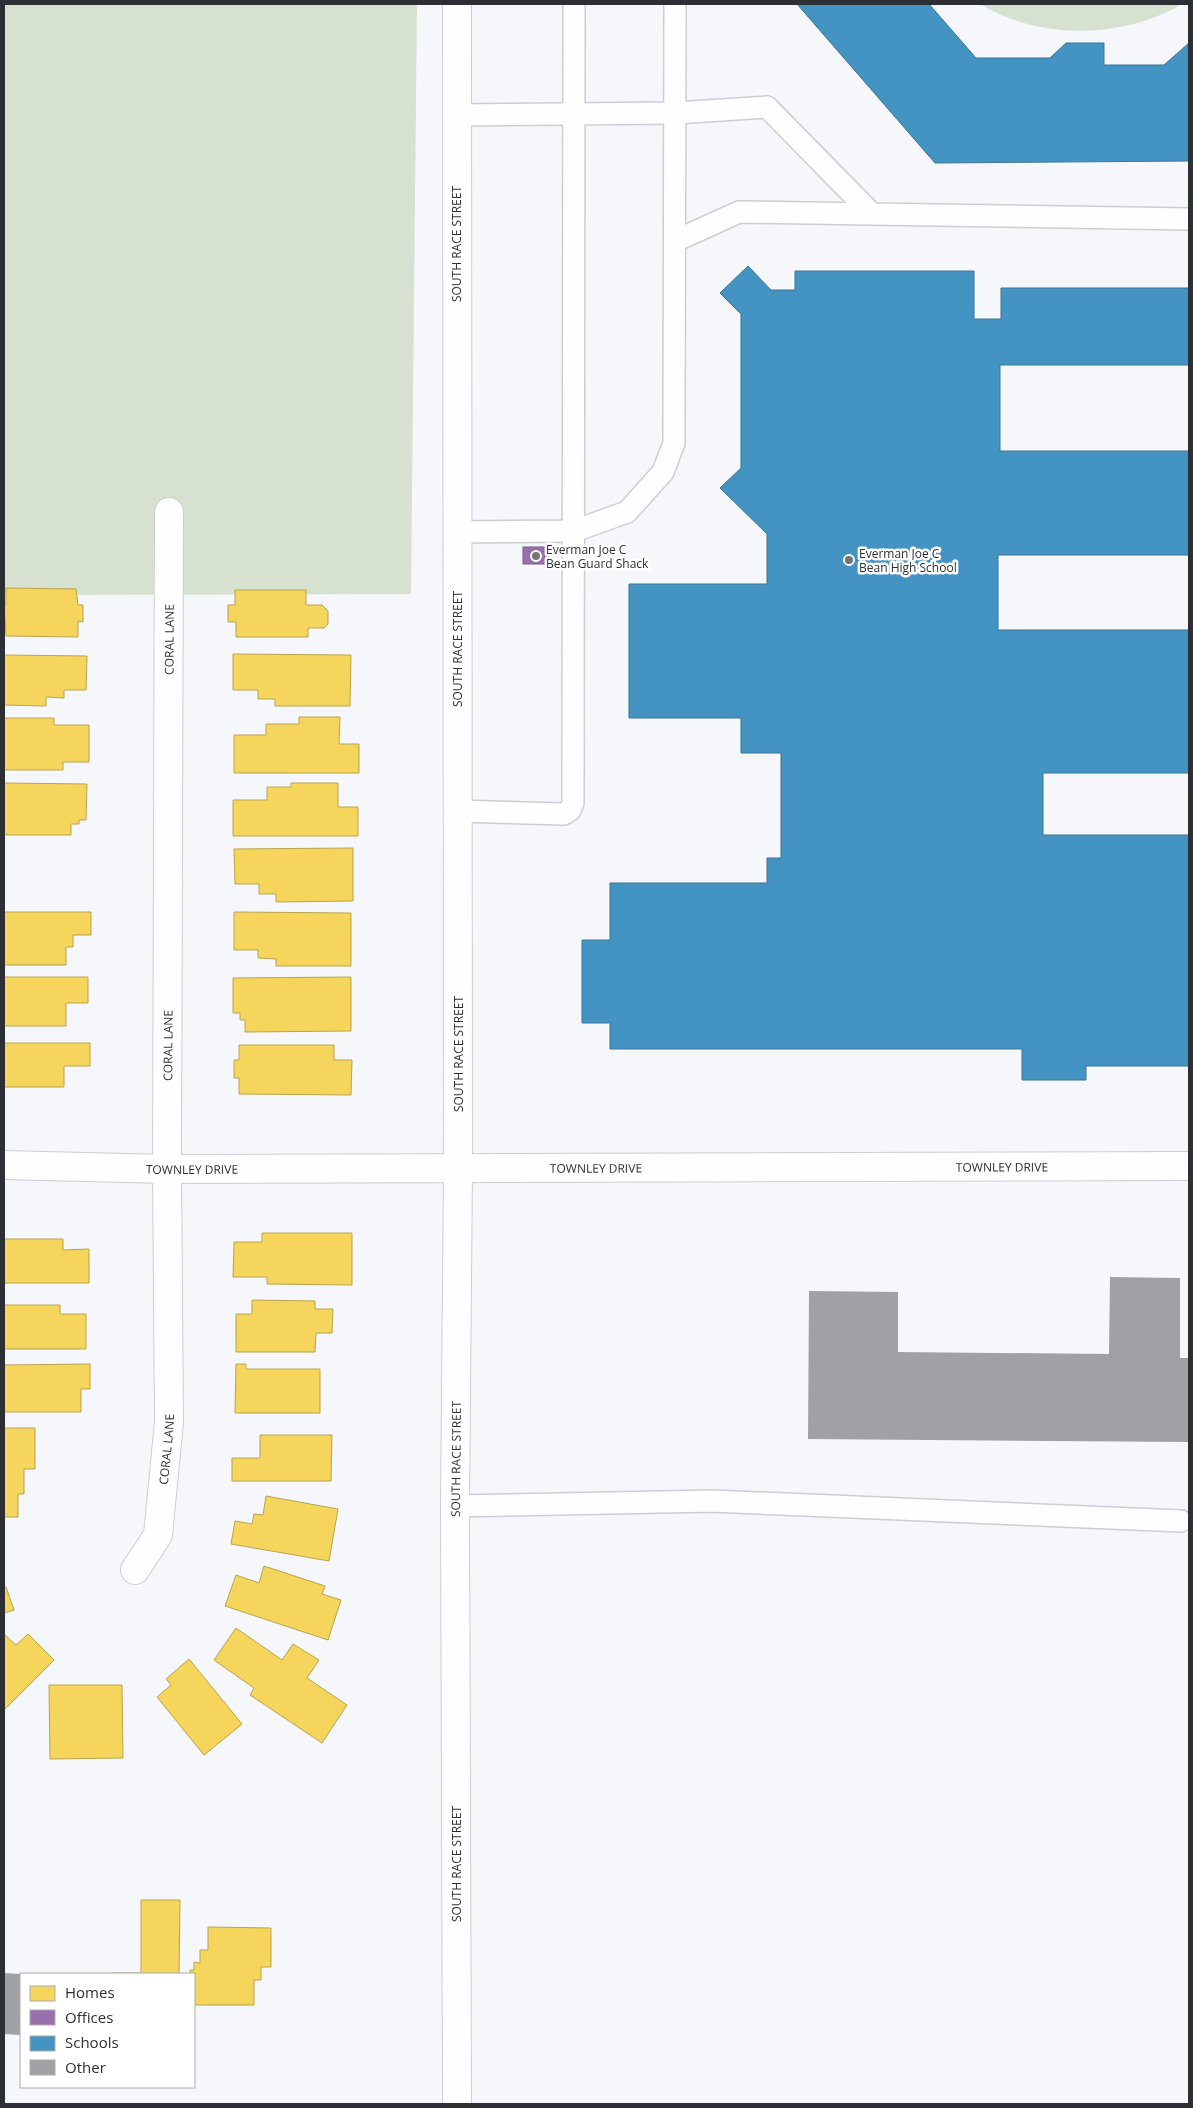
<svg xmlns="http://www.w3.org/2000/svg" width="1193" height="2108" font-family="'Open Sans',sans-serif">
<style>
.green{fill:#d7e1cf}
.homes{fill:#f6d55c;stroke:#b9a350}
.offices{fill:#9970ab;stroke:#785c87}
.schools{fill:#4393c3;stroke:#3c7598}
.building{fill:#a0a1a4}
.lines{fill:none;stroke-linecap:round;stroke-linejoin:round}
.service-casing{stroke:#ccced1;stroke-width:24}
.minor-casing{stroke:#ccced1;stroke-width:30}
.tertiary-casing{stroke:#ccced1;stroke-width:30}
.service{stroke:#fefefe;stroke-width:21}
.minor{stroke:#fefefe;stroke-width:28}
.tertiary{stroke:#fefefe;stroke-width:28}
.poi-dot{fill:#727579;stroke:#fff;stroke-width:2}
.labels{text-anchor:middle;dominant-baseline:central;stroke-width:5;stroke-linejoin:round;paint-order:stroke}
.street-label{font-size:12px;fill:#2c2f33;stroke:#fff}
.poi-label{font-size:12px;fill:#2c2f33;stroke:#fff;text-anchor:start}
</style>
<rect width="100%" height="100%" fill="#f5f7fa"/>
<g class="green">
<polygon points="4,4 417,4 411,594 4,595"/>
<path d="M980,4H1182C1124,39 1038,40 980,4Z"/>
</g>
<g class="homes">
<polygon points="6,588 76,589 78,605 83,605 83,622 78,621 78,637 6,636 4,605 6,605"/>
<polygon points="235,590 306,590 306,605 322,605 328,611 328,624 324,628 308,628 308,637 236,637 236,622 228,622 228,605 235,605"/>
<polygon points="233,654 351,655 350,706 275,706 275,699 258,699 258,690 233,690"/>
<polygon points="4,655 87,656 86,690 64,690 64,698 46,697 46,706 4,705"/>
<polygon points="299,717 340,717 339,744 359,744 359,773 234,773 234,735 266,735 266,724 299,724"/>
<polygon points="4,718 54,718 54,725 89,725 89,762 63,762 63,770 4,770"/>
<polygon points="4,783 87,784 86,820 79,820 79,824 71,824 71,835 6,835 4,833"/>
<polygon points="291,783 338,783 338,807 358,807 358,836 233,836 233,800 267,800 267,787 291,787"/>
<polygon points="353,848 353,901 276,902 276,894 259,894 259,884 235,884 234,849"/>
<polygon points="4,912 91,912 91,935 73,935 73,947 66,947 66,965 4,965"/>
<polygon points="234,912 351,913 351,966 276,966 276,959 258,958 258,950 234,950"/>
<polygon points="4,977 88,977 88,1003 66,1003 66,1026 4,1026"/>
<polygon points="351,977 351,1031 245,1032 245,1020 240,1020 240,1013 233,1013 233,978"/>
<polygon points="4,1043 90,1043 90,1066 64,1066 64,1087 4,1087"/>
<polygon points="239,1045 334,1045 334,1060 352,1060 351,1095 239,1094 239,1078 234,1078 234,1060 239,1060"/>
<polygon points="262,1233 352,1233 352,1285 267,1284 267,1277 233,1277 234,1242 262,1242"/>
<polygon points="4,1239 63,1239 63,1250 89,1249 89,1283 4,1283"/>
<polygon points="252,1300 315,1301 315,1309 333,1309 332,1333 316,1333 315,1352 236,1352 236,1314 252,1314"/>
<polygon points="4,1305 60,1305 60,1314 86,1314 86,1349 4,1349"/>
<polygon points="90,1364 90,1389 81,1389 81,1412 4,1412 4,1365"/>
<polygon points="236,1364 246,1364 246,1369 320,1369 320,1413 235,1413"/>
<polygon points="4,1428 35,1428 35,1469 24,1469 24,1494 18,1494 18,1517 4,1517"/>
<polygon points="260,1435 332,1435 331,1481 232,1481 232,1458 260,1458"/>
<polygon points="266,1496 338,1509 329,1561 231,1544 235,1521 252,1524 254,1514 263,1515"/>
<polygon points="264,1566 325,1586 322,1594 341,1600 328,1640 225,1606 236,1575 259,1583"/>
<polygon points="4,1587 6,1587 14,1610 4,1613"/>
<polygon points="236,1628 282,1660 293,1644 319,1660 307,1678 347,1705 322,1743 250,1695 254,1688 214,1660"/>
<polygon points="4,1634 16,1645 28,1634 54,1660 4,1710"/>
<polygon points="189,1659 242,1724 204,1755 157,1697 171,1685 166,1679"/>
<polygon points="49,1685 122,1685 123,1758 50,1759"/>
<polygon points="141,1900 180,1900 179,1974 113,1974 113,1973 141,1973"/>
<polygon points="208,1927 271,1928 271,1967 261,1967 261,1980 254,1980 254,2005 194,2005 194,1974 190,1974 190,1970 194,1970 194,1962 200,1963 200,1950 208,1950"/>
</g>
<rect class="offices" x="523" y="547" width="26" height="17"/>
<g class="schools">
<polygon points="797,4 929,4 976,58 1050,58 1066,43 1104,43 1104,65 1164,65 1189,43 1189,161 935,163"/>
<polygon points="748,266 771,290 795,290 795,271 974,271 974,319 1001,319 1001,288 1189,288 1189,365 1000,365 1000,451 1189,451 1189,555 998,555 998,630 1189,630 1189,773 1043,773 1043,835 1189,835 1189,1066 1086,1066 1086,1080 1022,1080 1022,1049 610,1049 610,1023 582,1023 582,940 610,940 610,883 767,883 767,858 781,858 781,753 741,753 741,718 629,718 629,584 767,584 767,534 720,488 741,468 741,314 720,293"/>
</g>
<g class="building">
<polygon points="1110,1277 1180,1278 1180,1358 1189,1358 1189,1442 808,1439 809,1291 898,1292 898,1352 1109,1354"/>
<polygon points="4,1973 21,1974 21,2035 4,2034"/>
</g>
<g class="lines">
<g class="service-casing">
<g id="service">
<polyline points="456,115 675,113 767,107 872,214 1189,219"/>
<polyline points="675,241 739,212 872,214"/>
<polyline points="457,532 574,531 627,512 663,472 674,443 675,4"/>
<polyline points="457,811 564,814 570,810 573,803 574,4"/>
<polyline points="455,1506 712,1501 1181,1521"/>
</g>
</g>
<g class="minor-casing">
<g id="minor">
<path id="s1" d="M4,1165L167,1169L1189,1166"/>
<path id="s2" d="M135,1570L158,1535L169,1422L167,1169L169,512"/>
</g>
</g>
<g class="tertiary-casing">
<g id="tertiary">
<path id="s3" d="M457,2104L455,1506L458,1169L457,4"/>
</g>
</g>
<use href="#service" class="service"/>
<use href="#minor" class="minor"/>
<use href="#tertiary" class="tertiary"/>
</g>
<g class="poi-dot">
<circle cx="536" cy="556" r="5"/>
<circle cx="849" cy="560" r="5"/>
</g>
<g class="labels">
<g class="street-label">
<text transform="translate(456 244) rotate(-90)">SOUTH RACE STREET</text>
<text stroke="none"><textPath href="#s2" startOffset="938">CORAL LANE</textPath></text>
<text transform="translate(457 649) rotate(-90)">SOUTH RACE STREET</text>
<text stroke="none"><textPath href="#s2" startOffset="532">CORAL LANE</textPath></text>
<text transform="translate(458 1054) rotate(-90)">SOUTH RACE STREET</text>
<text stroke="none"><textPath href="#s1" startOffset="998">TOWNLEY DRIVE</textPath></text>
<text stroke="none"><textPath href="#s1" startOffset="188">TOWNLEY DRIVE</textPath></text>
<text stroke="none"><textPath href="#s1" startOffset="592">TOWNLEY DRIVE</textPath></text>
<text stroke="none"><textPath href="#s2" startOffset="128">CORAL LANE</textPath></text>
<text stroke="none"><textPath href="#s3" startOffset="645">SOUTH RACE STREET</textPath></text>
<text transform="translate(456 1864) rotate(-90)">SOUTH RACE STREET</text>
</g>
<g class="poi-label">
<text x="546" y="549">Everman Joe C<tspan x="546" dy="14">Bean Guard Shack</tspan></text>
<text x="859" y="553">Everman Joe C<tspan x="859" dy="14">Bean High School</tspan></text>
</g>
</g>
<rect width="1193" height="2108" fill="none" stroke="#2c2f33" stroke-width="10"/>
<rect x="20" y="1973" width="175" height="115" fill="#ffffff" stroke="#abacad"/>
<rect x="30" y="1986" width="25" height="15" fill="#f6d55c" stroke="#abacad"/>
<text x="65" y="1998" font-size="15" fill="#2c2f33">Homes</text>
<rect x="30" y="2010" width="25" height="15" fill="#9970ab" stroke="#abacad"/>
<text x="65" y="2023" font-size="15" fill="#2c2f33">Offices</text>
<rect x="30" y="2036" width="25" height="15" fill="#4393c3" stroke="#abacad"/>
<text x="65" y="2048" font-size="15" fill="#2c2f33">Schools</text>
<rect x="30" y="2060" width="25" height="15" fill="#a0a1a4" stroke="#abacad"/>
<text x="65" y="2073" font-size="15" fill="#2c2f33">Other</text>
</svg>
